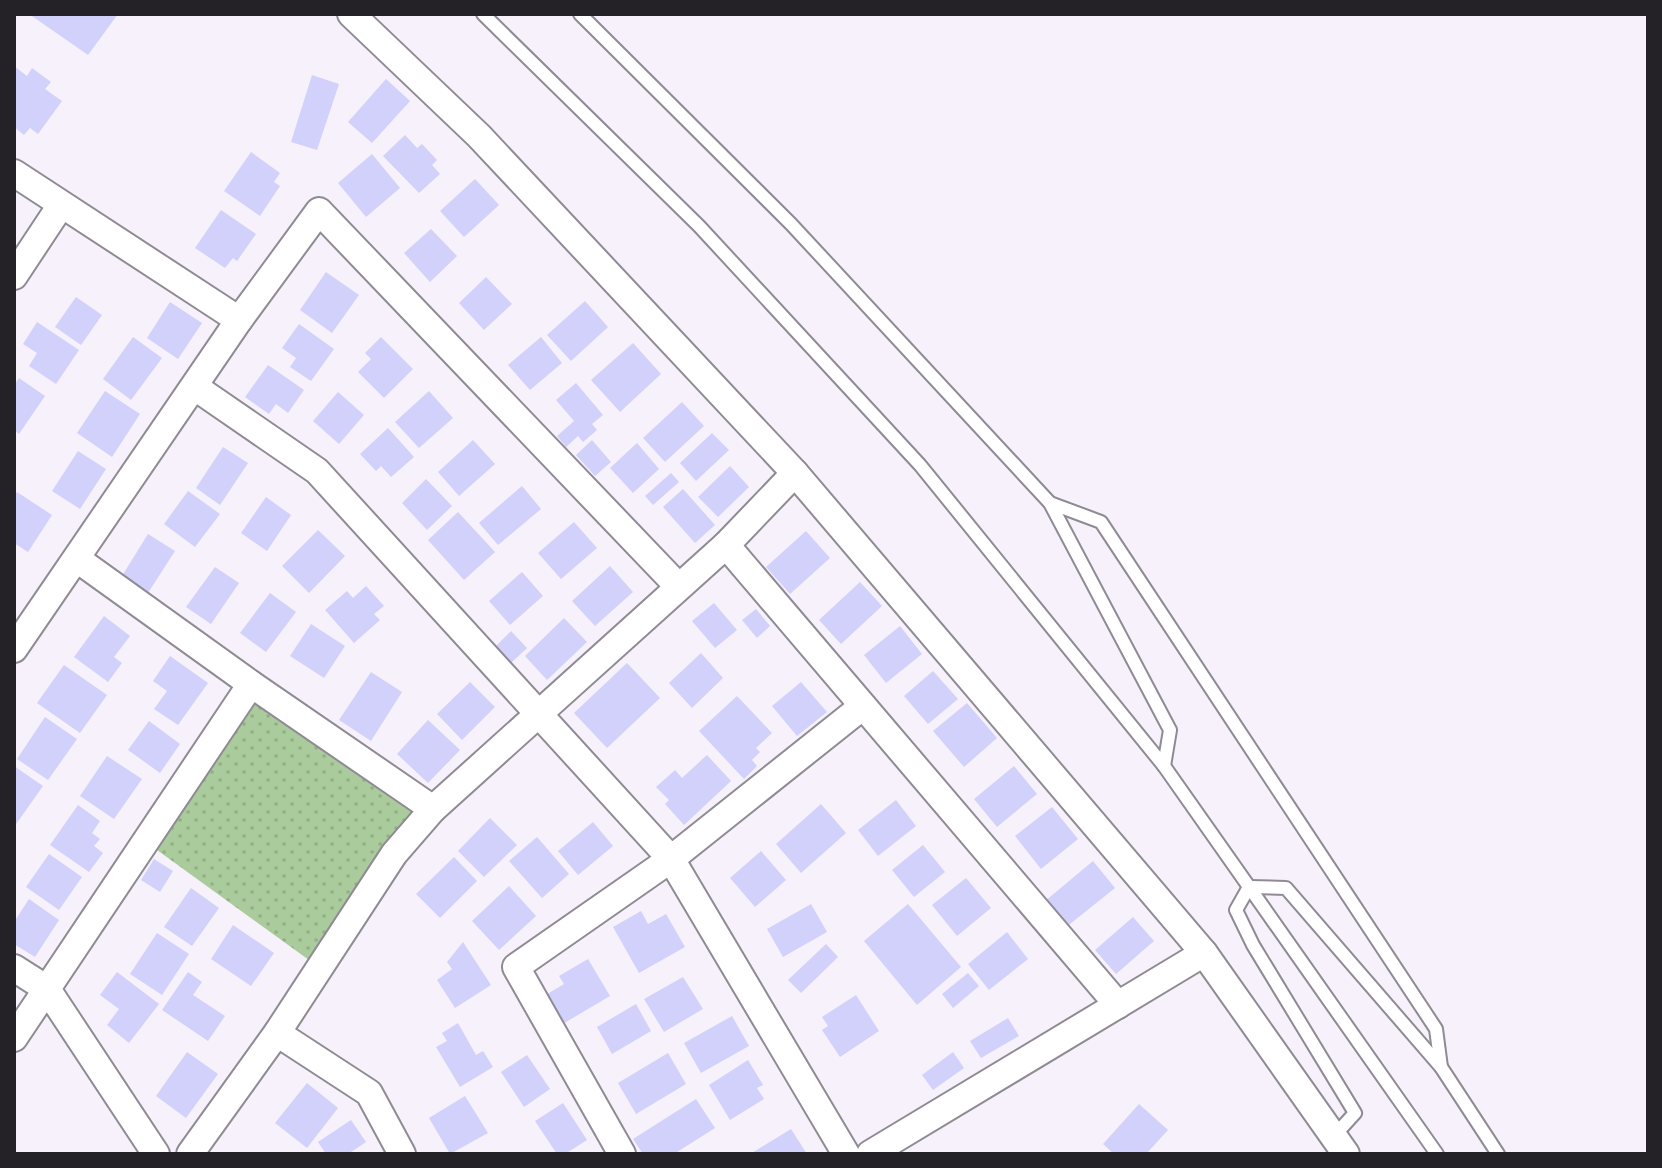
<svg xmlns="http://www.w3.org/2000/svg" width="1662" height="1168" font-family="'Libre Baskerville',serif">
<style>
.park{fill:url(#park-dots)}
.building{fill:#d1d1fc}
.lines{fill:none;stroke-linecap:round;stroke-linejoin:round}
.lane-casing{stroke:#8f8a94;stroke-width:16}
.street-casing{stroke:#8f8a94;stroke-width:30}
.lane{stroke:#fff;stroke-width:12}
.street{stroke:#fff;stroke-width:26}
</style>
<defs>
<pattern id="park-dots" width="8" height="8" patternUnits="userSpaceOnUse" patternTransform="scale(2)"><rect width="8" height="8" fill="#aacc9c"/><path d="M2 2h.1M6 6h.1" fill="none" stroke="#92af86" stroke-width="1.8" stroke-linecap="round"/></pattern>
</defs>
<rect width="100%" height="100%" fill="#f6f1fb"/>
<polygon class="park" points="251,684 433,809 320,968 146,842"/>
<g class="building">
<polygon points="29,14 118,14 88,55"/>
<polygon points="14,66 27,76 32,68 51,82 45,89 62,101 38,134 30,128 24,135 14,127"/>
<polygon points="312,75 339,84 317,150 291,142"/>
<polygon points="386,79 410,101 372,143 348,122"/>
<polygon points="405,135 417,148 422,144 437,160 432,165 440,174 419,193 383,156"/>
<polygon points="251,152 280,173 274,182 280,186 260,216 224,191"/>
<polygon points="372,154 400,188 366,217 338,183"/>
<polygon points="475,179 499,205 464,237 440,211"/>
<polygon points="221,210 256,234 237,261 233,258 225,268 195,248"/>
<polygon points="431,229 457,256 430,282 404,253"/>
<polygon points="326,272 359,295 332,333 300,310"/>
<polygon points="486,277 512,304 484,330 459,303"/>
<polygon points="76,297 102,315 81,345 55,327"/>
<polygon points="585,301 608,327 571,361 547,335"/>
<polygon points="170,302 202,323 178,359 147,338"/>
<polygon points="37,322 79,350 56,384 29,366 37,353 23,344"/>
<polygon points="299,324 334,349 311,381 290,367 296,358 282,348"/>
<polygon points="133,337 162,358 131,400 103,379"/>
<polygon points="381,337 413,369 384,398 358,372 371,359 365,353"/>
<polygon points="541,337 562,363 530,390 508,365"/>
<polygon points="633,343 661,374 620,412 591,380"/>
<polygon points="268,365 304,390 288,413 276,404 269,414 245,397"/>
<polygon points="19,378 45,396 19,434 14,430 14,385"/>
<polygon points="576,383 603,415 592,424 597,430 583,442 578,436 566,447 557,436 574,421 556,400"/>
<polygon points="105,391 140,414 112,457 77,433"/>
<polygon points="429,391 453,418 419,448 395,422"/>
<polygon points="338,392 364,415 339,444 313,421"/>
<polygon points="682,402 704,426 665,462 643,438"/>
<polygon points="388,428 414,457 391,477 381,466 376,471 360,454"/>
<polygon points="712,433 729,450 696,481 680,463"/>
<polygon points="473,440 495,464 459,496 438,472"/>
<polygon points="592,440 611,462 595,476 576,455"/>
<polygon points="637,443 659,469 633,493 610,468"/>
<polygon points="223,447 248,463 220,505 196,488"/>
<polygon points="78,451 106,469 80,509 52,491"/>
<polygon points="730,466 749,487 718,517 698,497"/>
<polygon points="671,473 679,482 653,505 645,496"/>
<polygon points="426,479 452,506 427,530 402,503"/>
<polygon points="522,486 541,509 498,545 479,523"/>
<polygon points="683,489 715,525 695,543 663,507"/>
<polygon points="188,491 220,514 195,547 164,524"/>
<polygon points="17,492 52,515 28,552 14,543 14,497"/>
<polygon points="266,497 291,515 267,551 241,533"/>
<polygon points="458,512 495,552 464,580 428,540"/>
<polygon points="574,522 597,548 561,579 538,553"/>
<polygon points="318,530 345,556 309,593 282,566"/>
<polygon points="806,531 830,558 790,594 766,567"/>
<polygon points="148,534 175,551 148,593 122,576"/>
<polygon points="610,566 633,592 595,626 572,601"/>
<polygon points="215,567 239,583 211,624 186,607"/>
<polygon points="522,572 543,596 510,625 489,601"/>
<polygon points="860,582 882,606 841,644 819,620"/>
<polygon points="366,586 384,606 374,614 380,620 354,643 325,610 347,591 353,598"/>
<polygon points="270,593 296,612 266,652 240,633"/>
<polygon points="714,603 737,630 715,648 692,621"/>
<polygon points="756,609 770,626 757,638 742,620"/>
<polygon points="104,616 130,636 114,657 122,663 108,682 74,657"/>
<polygon points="564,618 587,642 547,680 525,656"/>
<polygon points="311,624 345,646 324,678 290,656"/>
<polygon points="900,626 922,654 886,683 864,655"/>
<polygon points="511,631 527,648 511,663 495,647"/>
<polygon points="701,653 723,678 692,708 669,683"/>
<polygon points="170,656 208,683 178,725 154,709 167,691 153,681"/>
<polygon points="627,663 660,698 607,748 574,713"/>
<polygon points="64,665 107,695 80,733 37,703"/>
<polygon points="933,671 958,699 928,724 904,696"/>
<polygon points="371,672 402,692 371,741 339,720"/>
<polygon points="470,682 495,707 462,740 437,714"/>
<polygon points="801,682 827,712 797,736 772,706"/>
<polygon points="737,696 772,733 756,748 760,752 752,760 757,766 744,779 699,731"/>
<polygon points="967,703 997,738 964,767 933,731"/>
<polygon points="45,717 77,739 48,780 17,759"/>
<polygon points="428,720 460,750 428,783 397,754"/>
<polygon points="149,721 180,744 160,773 128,750"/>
<polygon points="707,755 731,781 684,825 665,804 669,800 656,787 675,770 682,778"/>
<polygon points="107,756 142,779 114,819 80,796"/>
<polygon points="14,766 43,786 14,827"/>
<polygon points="1014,766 1037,794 997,827 974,799"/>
<polygon points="896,800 916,826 878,856 858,830"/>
<polygon points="821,804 846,833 801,873 776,844"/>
<polygon points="78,805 100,821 92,833 100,839 94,846 103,853 89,872 50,845"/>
<polygon points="1052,807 1078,839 1041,869 1015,836"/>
<polygon points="490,818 517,845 484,877 458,851"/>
<polygon points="593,822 613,846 578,875 558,851"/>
<polygon points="537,837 569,874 542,898 509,861"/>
<polygon points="923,845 945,872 914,897 892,870"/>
<polygon points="761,851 786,880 755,907 730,878"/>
<polygon points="49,854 82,877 59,910 26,887"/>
<polygon points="454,857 477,881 440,918 416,894"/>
<polygon points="154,859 173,871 160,892 141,880"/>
<polygon points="1093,861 1115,888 1065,928 1044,902"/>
<polygon points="966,878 991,908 957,936 932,905"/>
<polygon points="509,886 536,916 499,950 472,921"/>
<polygon points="191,888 219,908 192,946 164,927"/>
<polygon points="29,899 59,920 35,957 14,944 14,922"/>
<polygon points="811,904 827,932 783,957 767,929"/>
<polygon points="908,904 961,967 917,1005 864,941"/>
<polygon points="641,911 648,924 666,914 685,947 639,973 613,927"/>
<polygon points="1133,917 1154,941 1116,974 1095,950"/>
<polygon points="233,925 274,953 251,986 211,959"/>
<polygon points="1007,932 1028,959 989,990 968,964"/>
<polygon points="157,933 189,954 162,995 130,974"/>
<polygon points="463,942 491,985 455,1008 437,980 452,969 447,962"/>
<polygon points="826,944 838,957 801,993 788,980"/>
<polygon points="588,959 610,996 561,1025 544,996 564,984 559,976"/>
<polygon points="117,972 159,1004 129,1043 107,1025 119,1009 100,995"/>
<polygon points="188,972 202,982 193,995 225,1016 208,1041 162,1010"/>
<polygon points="968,973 979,986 953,1008 942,994"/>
<polygon points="683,977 703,1009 664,1032 644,999"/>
<polygon points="856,995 879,1031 840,1057 822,1030 828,1026 822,1017"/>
<polygon points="636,1004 651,1031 612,1054 597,1027"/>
<polygon points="732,1016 749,1046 701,1073 684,1043"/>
<polygon points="1008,1018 1019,1036 981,1058 970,1041"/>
<polygon points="458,1023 476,1055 483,1051 493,1067 460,1087 436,1047 447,1041 442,1033"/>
<polygon points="187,1052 218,1074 186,1118 156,1096"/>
<polygon points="953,1052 964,1068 933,1090 922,1075"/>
<polygon points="668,1053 686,1084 636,1114 618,1083"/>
<polygon points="527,1055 550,1089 524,1107 501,1072"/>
<polygon points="748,1060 763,1085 757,1088 764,1099 730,1120 709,1085"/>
<polygon points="307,1083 338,1108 307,1148 275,1123"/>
<polygon points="465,1096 488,1133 450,1154 429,1118"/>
<polygon points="696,1099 715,1128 674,1154 643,1154 633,1139"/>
<polygon points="563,1103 587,1140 565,1154 557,1154 535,1121"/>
<polygon points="1139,1104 1168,1130 1146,1154 1114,1154 1103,1144"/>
<polygon points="351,1120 366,1142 348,1154 326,1154 318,1142"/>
<polygon points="791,1129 807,1154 750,1154"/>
</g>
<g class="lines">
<g class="lane-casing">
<g id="lane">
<polyline points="483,14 699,226 920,465 1164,766 1437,1154"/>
<polyline points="580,14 791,224 1050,503 1170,730 1164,766"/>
<polyline points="1050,503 1101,522 1436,1029 1441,1067"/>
<polyline points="1334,1136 1355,1113 1253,945 1236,910 1249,887 1286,888 1441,1067 1498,1154"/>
</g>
</g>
<g class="street-casing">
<g id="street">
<polyline points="351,14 479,136 795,473 1204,953 1346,1154"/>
<polyline points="14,173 239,320"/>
<polyline points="14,276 61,205"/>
<polyline points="195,387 317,471 671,859 846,1154"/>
<polyline points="726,545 1118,1005"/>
<polyline points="77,559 251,684 433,809"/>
<polyline points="14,649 239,320 319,211 678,586"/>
<polyline points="14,968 47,989 156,1154"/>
<polyline points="277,1033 369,1093 402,1154"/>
<polyline points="14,1038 251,684"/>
<polyline points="190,1154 277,1033 394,854 433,809 726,545 795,473"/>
<polyline points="622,1154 516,967 671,859 863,706"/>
<polyline points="870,1154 1204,953"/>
</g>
</g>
<use href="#lane" class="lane"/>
<use href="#street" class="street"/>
</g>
<rect width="1662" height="1168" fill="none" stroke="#242226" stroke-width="32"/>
</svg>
